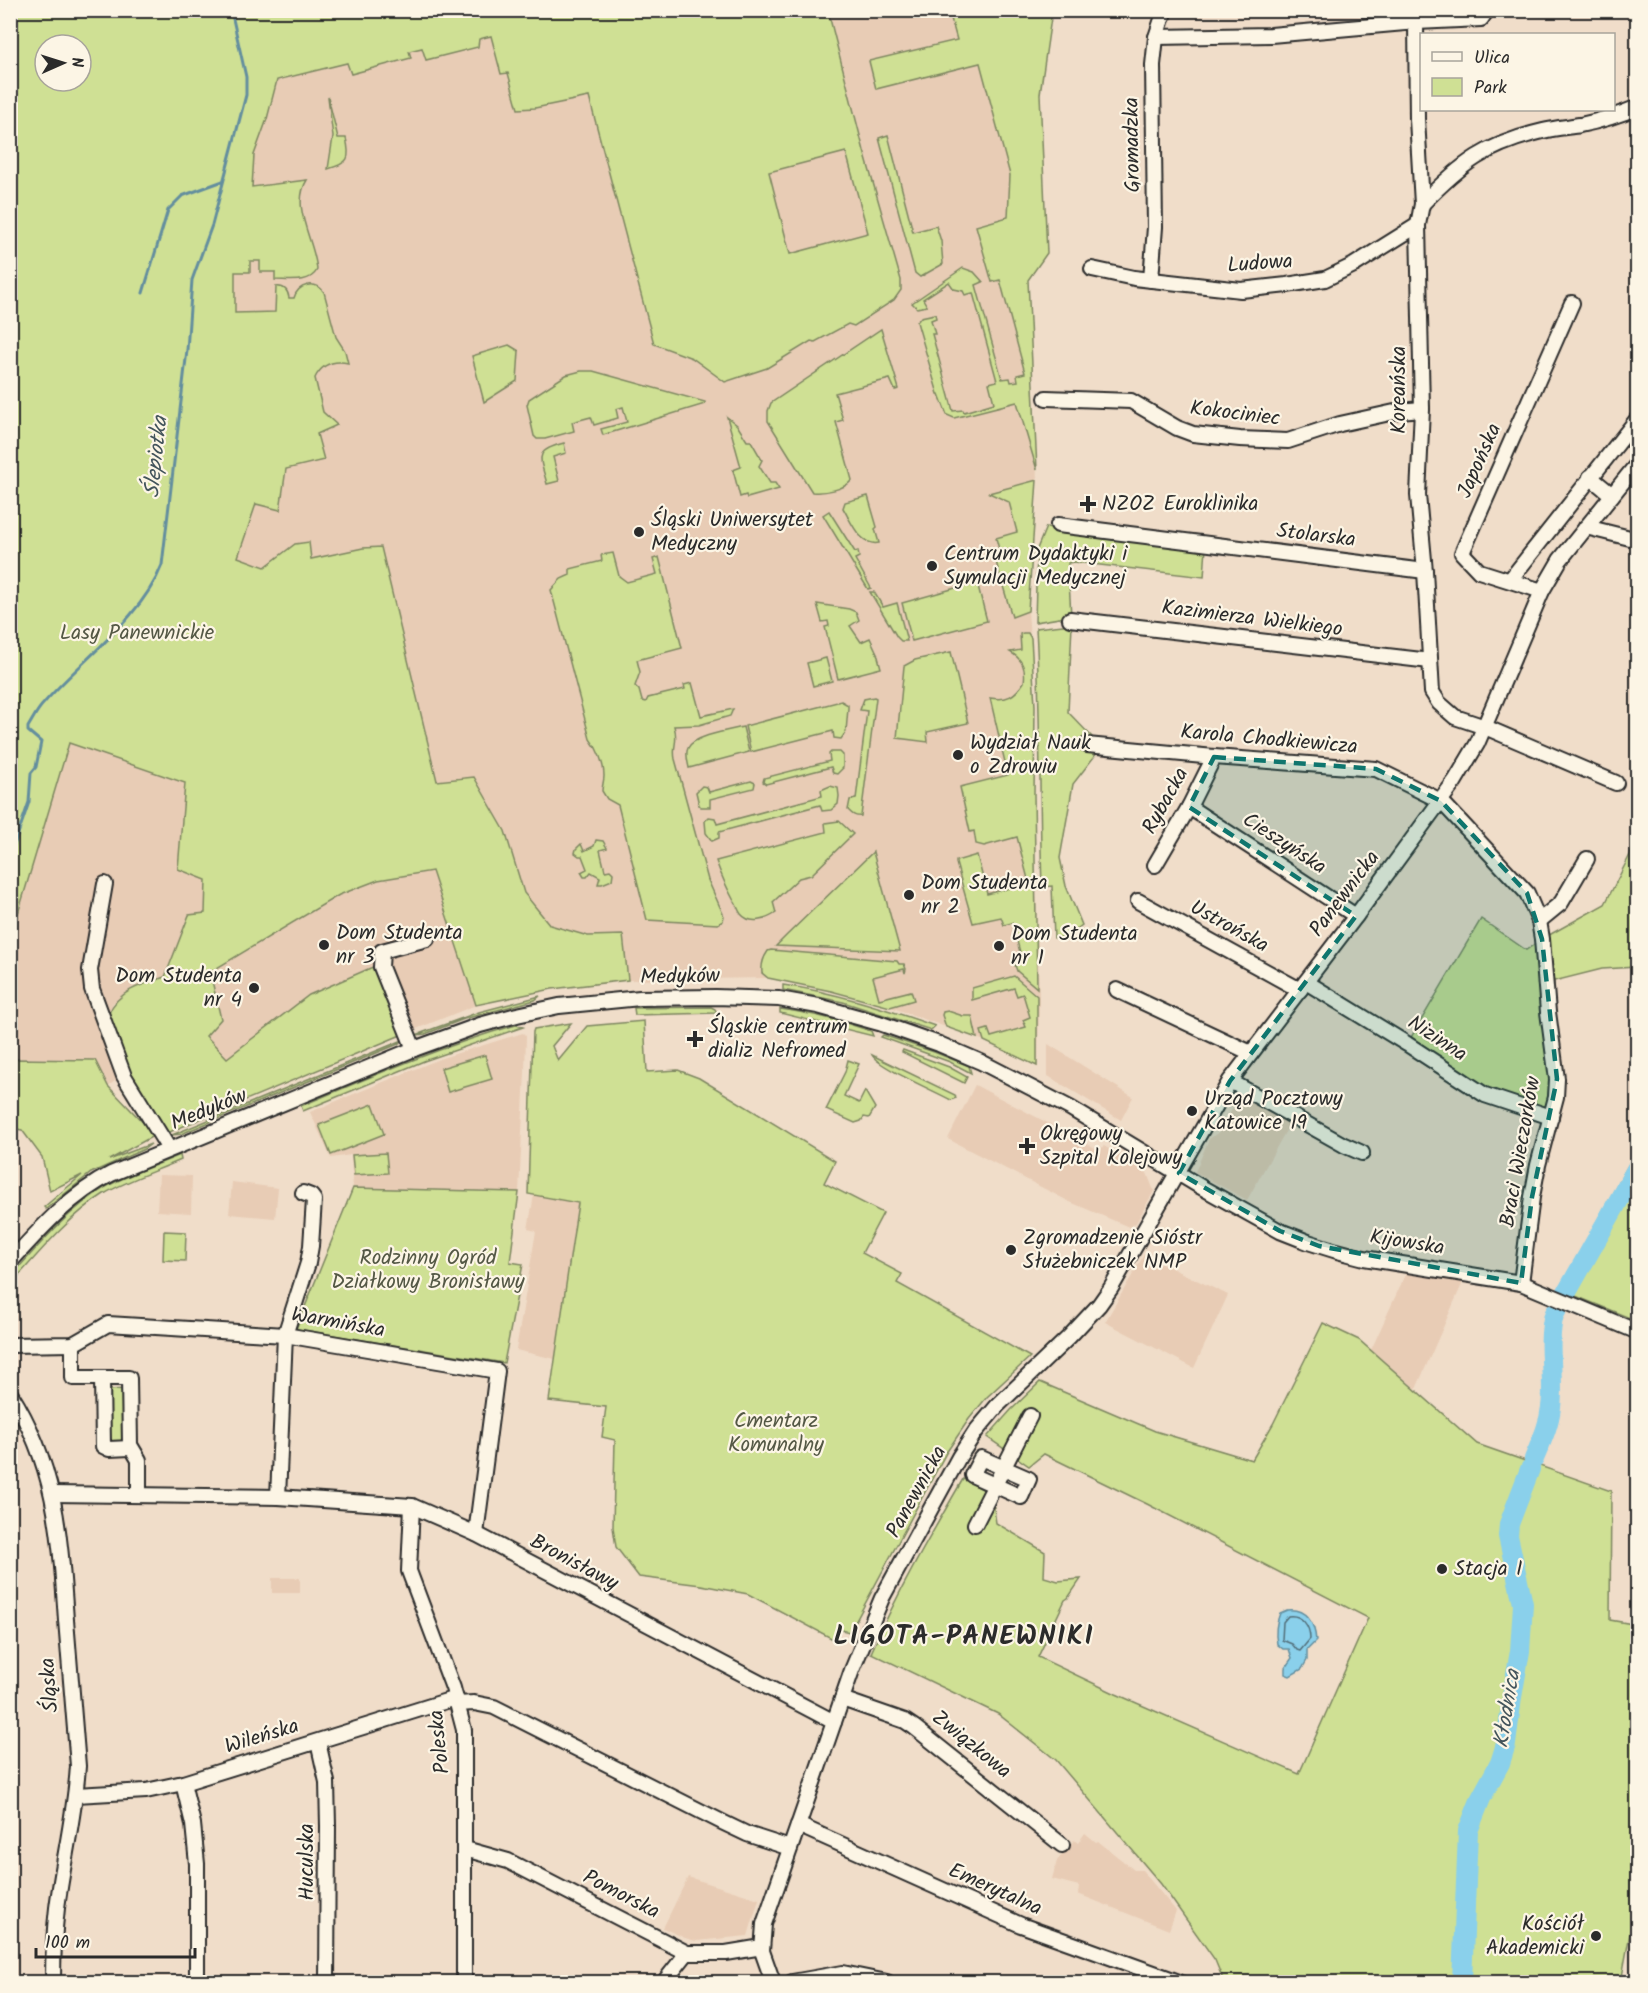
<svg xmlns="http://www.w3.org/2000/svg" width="1648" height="1993" font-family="Kalam,sans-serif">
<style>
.built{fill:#e8ccb5}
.green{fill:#cfe094;stroke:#7d8660;stroke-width:1.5;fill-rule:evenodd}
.water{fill:#8ad0eb;stroke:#648e9e;stroke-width:1.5}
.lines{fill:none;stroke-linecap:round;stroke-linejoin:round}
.shore{stroke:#516d78;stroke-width:1.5}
.stream{stroke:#648e9e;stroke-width:3}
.river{stroke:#8ad0eb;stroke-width:20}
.minor-casing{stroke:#2b2b2b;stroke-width:18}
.minor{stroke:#fcf5e5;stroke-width:14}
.marked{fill:#0f766e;fill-opacity:0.2;stroke:#0f766e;stroke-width:4.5;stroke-dasharray:12 8;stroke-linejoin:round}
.poi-dot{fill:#2b2b2b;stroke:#fcf5e5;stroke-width:2}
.labels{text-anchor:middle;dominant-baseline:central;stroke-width:4.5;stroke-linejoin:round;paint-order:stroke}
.street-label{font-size:21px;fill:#2b2b2b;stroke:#fcf5e5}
.poi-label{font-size:21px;fill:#2b2b2b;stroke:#fcf5e5;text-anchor:start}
.park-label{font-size:21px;fill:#545845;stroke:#fcf5e5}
.water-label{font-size:22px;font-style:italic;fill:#43545b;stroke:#fcf5e5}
.district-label{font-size:27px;font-weight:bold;letter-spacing:1.5px;fill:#2b2b2b;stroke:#fcf5e5}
</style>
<rect width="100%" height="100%" fill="#f0ddc9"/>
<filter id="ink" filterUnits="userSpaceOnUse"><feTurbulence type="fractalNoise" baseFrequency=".0167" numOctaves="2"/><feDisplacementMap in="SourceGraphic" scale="12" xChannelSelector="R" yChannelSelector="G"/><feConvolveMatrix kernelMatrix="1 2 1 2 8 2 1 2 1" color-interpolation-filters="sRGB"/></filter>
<g filter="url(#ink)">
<g class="built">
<polygon points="828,11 972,11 980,63 1010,175 1009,217 977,225 1028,280 1037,480 1028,611 1035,706 1034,794 1039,999 1038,1067 1001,1047 885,1005 805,984 768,978 628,980 552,989 476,1005 401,1035 309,995 227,1059 206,1036 221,1019 210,972 340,895 378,880 431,871 437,781 381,548 363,548 311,559 309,542 295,544 265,567 238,557 257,503 279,510 224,291 252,187 254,155 267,119 277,80 496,28 526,104 535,108 589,97 852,105"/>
<polygon points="69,743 185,782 178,869 206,880 205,913 189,915 165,977 133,987 113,1003 109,1013 121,1053 125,1074 108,1086 94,1060 11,1059 11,937"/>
<polygon points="523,1033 526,1036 525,1072 519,1192 353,1188 351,1155 331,1158 310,1112 442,1058"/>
<polygon points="1048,1044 1133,1097 1121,1120 1048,1076"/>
<polygon points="975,1085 1099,1150 1104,1146 1147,1173 1154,1191 1136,1223 1129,1227 1070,1202 948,1139"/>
<polygon points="1242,1092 1292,1120 1247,1200 1195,1172 1209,1139 1219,1132"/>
<polygon points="159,1175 192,1176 191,1213 157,1211"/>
<polygon points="232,1182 278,1188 275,1218 229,1214"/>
<polygon points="534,1195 578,1203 555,1359 516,1350 536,1231 528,1229"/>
<polygon points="1144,1255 1228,1295 1194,1368 1105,1322"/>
<polygon points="1406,1273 1463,1282 1416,1389 1371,1350"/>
<rect x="272" y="1578" width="28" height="15"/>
<polygon points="1085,1833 1096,1842 1098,1841 1134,1870 1142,1870 1176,1911 1169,1930 1078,1894 1079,1886 1052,1879 1057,1861 1074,1840 1078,1843"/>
<polygon points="688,1877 759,1899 748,1936 696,1941 685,1938 663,1928"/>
</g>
<g class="green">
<path d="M11,11H828L864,151L901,280V290L894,300L854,326L848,324L815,342L811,341L767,368L725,382L692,358L654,344L589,97L535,108L518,109L508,73L501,74L491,36L479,39L478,47L426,60L422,48L409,51L411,58L351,74L347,63L277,80L267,119L254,155L252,187L307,180C290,207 315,241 317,270C310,284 289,280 275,280V272H260V261H250V272H235V313L275,312L276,287C284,286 288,291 289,298H294C298,284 315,280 324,292L336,337L345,351L348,363C333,360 322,364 315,378L323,412L337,425L317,434L324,460L286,469L280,510L256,504L238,557L265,567L295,544L309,542L311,559L363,548L381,547L437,781L474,777L505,831L524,893L550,925L588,936L623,935L628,980L552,989L476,1005L432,871L378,880L339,895L210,972L221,1019L206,1036L227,1058L309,995L375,966L401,1035L167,1133L125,1074L121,1053L109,1013C119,990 143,984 165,977L189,915L205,913L206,880L178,869L185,783L69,743L11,937ZM45,45H81V81H45ZM846,152L868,233L790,254L769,172Z"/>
<polygon points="949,11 1052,11 1040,94 1047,253 1028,280 1037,470 1017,402 954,418 947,415 939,394 938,394 917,322 921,317 935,314 936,318 931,320 935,334 932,334 953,411 963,410 964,412 994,403 989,383 997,381 973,293 965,295 963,291 954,289 949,282 923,299 927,306 917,308 912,303 963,268 974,272 983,282 976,285 1002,379 1010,378 1011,382 1018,381 1017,375 1025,373 1000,280 992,282 976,226 1008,217 1010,175 980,63 876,89 869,61 957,40"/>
<path d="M328,97L338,138H346C351,159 349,163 328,169L333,137Z"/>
<polygon points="888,135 913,232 936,226 941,241 943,264 920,277 915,273 879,138"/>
<path d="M881,329L899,389L895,390L890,379L835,393L843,420L836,422L852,480C844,490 824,493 812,492L768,421V411L771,403Z"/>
<polygon points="509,345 519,351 517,381 484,402 472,356"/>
<polygon points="581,371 593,371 705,402 705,404 603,435 601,429 627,422 623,407 616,409 618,418 594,425 591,417 572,422 574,431 545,439 537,439 534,436 527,405 529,399 566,375"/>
<polygon points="727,417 737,425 747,441 751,441 762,460 759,466 770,483 775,483 779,489 747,498 746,495 740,497 733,470 741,467"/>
<path d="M564,443L566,453L553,457L559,481L547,484C540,457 533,451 564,443Z"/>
<polygon points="1037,480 1028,611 1012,617 994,555 1000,553 996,538 1017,532 1009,502 989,493"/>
<path d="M868,496L877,527L875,529L879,543C860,547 851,521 843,508L845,502Z"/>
<polygon points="829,511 855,552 858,551 859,557 855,559 871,588 868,589 823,515"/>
<polygon points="1046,527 1206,547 1204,577 1074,562 1068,563 1071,616 1035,622 1037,549"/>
<path d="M613,553L619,576L627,582L657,574L653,559L659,557L682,648L637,660L640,672L635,686L639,690L642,701L646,702L648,698L685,689L684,685L692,683L701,716L733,709L730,716L699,725L674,726C679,742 672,745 675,759L708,880L724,916L723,921L718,924L647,920L618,805L607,799L602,791C602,786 604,781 604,776C604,764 598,749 590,739L551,590L561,579L570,575V569L602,561L601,555Z"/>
<polygon points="977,582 987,621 912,641 902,603"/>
<polygon points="870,592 874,592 883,607 897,603 907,641 901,641 897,637"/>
<polygon points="817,604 849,609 856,612 859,620 850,626 861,642 870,638 877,653 881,668 838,679 825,627 829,626 828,621 822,622"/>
<path d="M1072,624L1068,712L1095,740L1097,753L1073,784L1060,858L1066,886L1082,925L1066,937L1054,938L1052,886L1042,887C1039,800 1041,714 1036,628Z"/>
<path d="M1023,633H1028L1031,638L1035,706L1034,794L1037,988L1017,971L1015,965L1019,963L1020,952L1012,923L1004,925L1001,917L973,923L956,863V861L977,855L987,894L1029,883L1017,837L984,846L976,844L974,831L970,832L960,787L1008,775L990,698C1007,701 1015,696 1024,682C1026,669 1023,659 1010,652L1021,650L1020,634Z"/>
<polygon points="951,652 968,723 927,732 928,742 897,738 904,666 915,660"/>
<polygon points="826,658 832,681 813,686 807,663"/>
<path d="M874,697L876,698L861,816C855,817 852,814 848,810L850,800L856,799L867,711L860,710L864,699Z"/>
<polygon points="841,701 848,705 848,708 846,732 841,739 834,738 833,731 751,752 745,726"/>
<path d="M743,727L749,752L689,768C688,762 685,754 688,748C693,736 730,730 743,727Z"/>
<polygon points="831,752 840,752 843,755 843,768 837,774 833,773 831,767 766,784 763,782 764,778 830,761 829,754"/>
<polygon points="751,781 755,783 754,788 710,799 710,807 701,807 699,805 696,792 702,786 707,787 709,792"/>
<polygon points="830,786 838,788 839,796 838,804 831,810 822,811 820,805 719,832 719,838 712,841 706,833 705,821 709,817 715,818 717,824 822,796 821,790"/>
<path d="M839,821L853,834L811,875L799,878L773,902L776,913C766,920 750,925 741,914C738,910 737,905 734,901C727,888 721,875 716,861L826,832L825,823Z"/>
<polygon points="596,840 603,841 607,848 600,850 605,871 610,870 613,873 612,880 602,884 598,884 600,877 591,872 587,877 584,877 581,872 587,869 582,856 579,856 575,853 576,849 581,844 584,851 594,846"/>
<polygon points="1632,851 1637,854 1637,967 1602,969 1554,981 1550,1079 1546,1111 1488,1091 1410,1039 1481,919 1526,950 1542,939 1605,904"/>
<polygon points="873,852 900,951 776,946 787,935"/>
<path d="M771,950L897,961L899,964H904L906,969L905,973L904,969L873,977L879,999L911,991L914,1000L890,1007L831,991L768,978L762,973C761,964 763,958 768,951Z"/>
<polygon points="1014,976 1037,996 1037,1066 984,1041 981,1031 988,1029 991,1037 1026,1027 1023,1020 1030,1017 1023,994 1017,996 1014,988 972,1000 972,988"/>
<path d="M783,985C835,992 886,1009 935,1026L931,1030L843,1002L783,990Z"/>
<polygon points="540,996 535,1000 464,1019 425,1034 416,1035 479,1012"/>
<polygon points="711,1007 715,1009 717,1013 635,1015 634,1008"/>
<path d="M780,1009C811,1013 842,1021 871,1031L873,1036L780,1013Z"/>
<polygon points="948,1011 963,1016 972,1016 977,1038 946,1027 942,1015 943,1012"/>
<polygon points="644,1021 647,1072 678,1070 699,1078 835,1161 824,1183 883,1213 862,1253 902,1274 897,1283 1030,1357 987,1397 969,1419 946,1453 852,1628 849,1632 838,1629 833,1639 748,1594 701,1585 639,1577 616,1547 613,1527 615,1440 602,1437 606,1407 549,1401 578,1203 528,1194 533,1032 534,1029 571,1023 552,1046 558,1061 587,1026"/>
<path d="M516,1025L523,1027L424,1061L303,1111L301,1106C372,1076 442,1046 516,1025Z"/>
<polygon points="883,1035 934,1052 969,1066 971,1073 950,1062 881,1037"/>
<polygon points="403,1040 398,1044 181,1134 172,1135"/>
<polygon points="903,1050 949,1067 967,1077 964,1083 902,1052"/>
<polygon points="485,1055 492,1079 448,1092 441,1068"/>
<path d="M872,1055L955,1095L956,1098L951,1100C937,1092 878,1067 872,1055Z"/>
<polygon points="11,1059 95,1060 108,1086 155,1135 109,1160 151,1144 144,1149 91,1173 46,1209 44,1207 82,1175 50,1191 42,1157 22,1130 11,1128"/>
<polygon points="848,1060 859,1064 844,1096 859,1103 865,1091 875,1108 869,1118 864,1117 861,1121 855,1123 826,1110 845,1072"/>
<polygon points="373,1104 384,1134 331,1155 319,1125"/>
<polygon points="1637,1149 1638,1321 1637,1321 1573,1295 1561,1286"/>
<polygon points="386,1153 388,1173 354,1175 352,1155"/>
<path d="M180,1155L181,1160C156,1171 128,1180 104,1194C68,1217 39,1253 11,1284V1276C39,1245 67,1211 104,1188C128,1174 155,1166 180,1155Z"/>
<polygon points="353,1188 519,1192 510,1262 523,1264 504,1363 296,1329"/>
<polygon points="164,1231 186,1232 185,1261 163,1260"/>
<path d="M1323,1323L1359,1340L1477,1444L1611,1491L1610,1620L1638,1625V1823L1631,1876L1634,1912L1621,1982H1224L1215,1960L1161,1884L1056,1760L998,1714L871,1653C897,1593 930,1536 963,1479L992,1494L996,1523L1045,1552L1044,1577L1058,1581L1081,1579L1068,1598L1065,1600L1038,1657L1116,1694L1299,1774L1368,1618L1147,1504L1044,1454L1029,1466L987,1437L1011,1410L1040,1382L1155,1431L1252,1460L1273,1424Z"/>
<polygon points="125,1389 126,1442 109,1443 108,1390"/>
</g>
<path class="water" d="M1287,1610C1306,1608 1315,1623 1316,1641L1307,1650V1660L1302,1669L1290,1676L1285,1674V1668L1292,1658L1289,1649H1283L1277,1644C1275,1634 1276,1623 1280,1613Z"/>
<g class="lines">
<path class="shore" d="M1288,1616C1302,1614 1310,1626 1310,1639L1300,1651L1297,1650L1292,1644L1282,1640L1283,1622Z"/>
<g class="stream">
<polyline points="143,293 168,210 182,196 223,181"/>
<path d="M10,857L29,802L31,773L36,767L41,742L28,731V727C33,719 37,710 44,703C80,661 142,618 162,565L187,350L192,280L212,225L246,95V77L231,10"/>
</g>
<g class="river">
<path d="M1534,1459C1541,1442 1549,1426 1551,1407C1555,1376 1546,1345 1554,1315L1638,1166"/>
<polyline points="1462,1982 1468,1831 1481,1798 1500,1763 1506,1744 1512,1697 1520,1651 1523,1604 1508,1536 1509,1524 1530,1469"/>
</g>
<g class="minor-casing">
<g id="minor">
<polyline points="1416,22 1417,119 1422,204 1418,225 1422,409 1418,495 1425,571 1432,692 1439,703 1455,717 1485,727 1616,783"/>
<polyline points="1156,37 1271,35 1416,22 1481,19 1487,10"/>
<path d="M1422,204C1462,163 1487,144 1543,131C1555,128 1568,127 1580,125C1600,121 1619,115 1638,107"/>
<polyline points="1092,269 1134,278 1241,290 1287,285 1325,279 1354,265 1418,225"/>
<polyline points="1151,280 1155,227 1153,65 1156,37 1165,10"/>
<polyline points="1046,398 1131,401 1177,428 1193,434 1240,439 1288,441 1340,424 1399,411 1422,409"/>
<polyline points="1590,477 1612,495"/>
<polyline points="1058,525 1425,571"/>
<polyline points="1586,527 1638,540"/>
<polyline points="1510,580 1638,418"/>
<polyline points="1542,591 1479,571 1462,553 1572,303"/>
<polyline points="1070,619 1430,661"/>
<polyline points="1087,745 1214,757 1376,769 1441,801 1527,893 1539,921 1542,939 1548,1012 1557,1079 1556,1097 1538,1165 1532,1197 1521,1283"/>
<polyline points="1189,807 1356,916"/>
<polyline points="1155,865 1189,807 1214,757"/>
<polyline points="105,884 90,970 92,989 124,1076 169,1149"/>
<polyline points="1138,901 1300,990"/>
<polyline points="1539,921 1561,903 1587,859"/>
<polyline points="1306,982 1407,1044 1485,1095 1551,1117"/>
<polyline points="1117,990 1251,1053"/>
<polyline points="414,1049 381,967 382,951 427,939"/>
<polyline points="1230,1081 1344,1145 1362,1153"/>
<path d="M10,1262C40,1229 70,1195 111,1174L414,1049L480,1025L517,1015L559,1006L640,998L715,997L779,999L818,1006L879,1023L939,1044L981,1062L1070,1108L1201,1187L1280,1231L1308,1242L1337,1251L1364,1258L1521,1283L1638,1332"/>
<polyline points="73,1344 73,1378 129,1378 130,1445 139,1460 139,1494"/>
<polyline points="10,1345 73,1344 108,1324 285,1335 497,1371 476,1534"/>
<polyline points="102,1378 103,1446 109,1449 130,1448"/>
<path d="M10,1393C57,1467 60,1536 66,1620C70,1669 74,1717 78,1766C75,1814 63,1861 57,1908C54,1933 53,1958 53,1982"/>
<polygon points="981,1458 1029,1479 1021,1497 972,1475"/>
<polyline points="53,1494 278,1497 412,1506 476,1534 834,1722"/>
<polyline points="278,1497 285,1335 308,1263 311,1246 314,1200 311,1196 303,1193"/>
<polyline points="412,1506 409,1571 453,1688 464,1730 464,1982"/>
<polyline points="975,1524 1030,1416"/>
<polyline points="842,1699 905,1721 914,1727 1062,1845"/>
<polyline points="458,1704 474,1703 494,1707 724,1823 747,1834 790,1848"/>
<polyline points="318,1742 327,1782 328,1826 327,1982"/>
<polyline points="183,1783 193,1824 197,1864 197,1982"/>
<polyline points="76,1795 146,1791 183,1783 456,1698"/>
<polyline points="798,1825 1021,1925 1179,1982"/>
<polyline points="465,1849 508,1861 687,1953 726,1953 762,1947"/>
<polyline points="664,1982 687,1953"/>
<polyline points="773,1982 762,1951 764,1924 852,1670 882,1598 959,1457 976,1431 998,1405 1069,1337 1099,1305 1111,1288 1230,1081 1356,916 1455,781 1477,744 1542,591 1560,560 1638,463"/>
<polyline points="792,1982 843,1973 887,1982"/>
</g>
</g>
<use href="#minor" class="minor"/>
</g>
</g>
<path class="marked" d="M1214,757L1376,769L1441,801L1527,893L1542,939L1557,1079L1532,1197L1521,1283L1319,1246L1280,1231L1179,1173L1230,1081L1356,916L1189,807Z"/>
<g class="poi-dot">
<path d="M1085 495h6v6h6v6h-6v6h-6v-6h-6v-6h6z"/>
<circle cx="639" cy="532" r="6"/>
<circle cx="932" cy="566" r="6"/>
<circle cx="958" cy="755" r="6"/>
<circle cx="909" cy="895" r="6"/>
<circle cx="324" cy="945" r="6"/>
<circle cx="999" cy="946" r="6"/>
<circle cx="254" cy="988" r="6"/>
<path d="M692 1030h6v6h6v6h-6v6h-6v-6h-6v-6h6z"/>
<circle cx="1192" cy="1111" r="6"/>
<path d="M1024 1137h6v6h6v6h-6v6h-6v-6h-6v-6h6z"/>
<circle cx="1011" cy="1250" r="6"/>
<circle cx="1442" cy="1569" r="6"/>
<circle cx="1596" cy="1936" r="6"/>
</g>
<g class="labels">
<g class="street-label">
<text transform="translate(1133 145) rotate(-91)">Gromadzka</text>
<text transform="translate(1260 264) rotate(-4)">Ludowa</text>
<text transform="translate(1399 390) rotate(-90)">Koreańska</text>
<text transform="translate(1235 414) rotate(7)">Kokociniec</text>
<text transform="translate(1480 461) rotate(-66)">Japońska</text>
<text transform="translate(1316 536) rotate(7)">Stolarska</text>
<text transform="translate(1252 619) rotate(7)">Kazimierza Wielkiego</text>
<text transform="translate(1269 740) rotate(5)">Karola Chodkiewicza</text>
<text transform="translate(1166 801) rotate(-61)">Rybacka</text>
<text transform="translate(1284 844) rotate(33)">Cieszyńska</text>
<text transform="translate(1345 894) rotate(-53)">Panewnicka</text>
<text transform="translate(1229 927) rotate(29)">Ustrońska</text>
<text transform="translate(680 977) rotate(-1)">Medyków</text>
<text transform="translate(1437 1039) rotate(33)">Nizinna</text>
<text transform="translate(209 1110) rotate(-22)">Medyków</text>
<text transform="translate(1521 1152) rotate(-80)">Braci Wieczorków</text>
<text transform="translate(1407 1243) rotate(9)">Kijowska</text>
<text transform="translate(338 1323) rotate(10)">Warmińska</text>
<text transform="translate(917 1492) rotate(-61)">Panewnicka</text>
<text transform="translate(574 1563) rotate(28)">Bronisławy</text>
<text transform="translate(50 1685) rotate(-94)">Śląska</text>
<text transform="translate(262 1737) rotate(-17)">Wileńska</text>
<text transform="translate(440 1742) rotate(-96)">Poleska</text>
<text transform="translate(971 1745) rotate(39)">Związkowa</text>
<text transform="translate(307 1862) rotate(-90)">Huculska</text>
<text transform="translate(995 1890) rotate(24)">Emerytalna</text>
<text transform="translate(621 1895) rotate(27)">Pomorska</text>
</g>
<g class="poi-label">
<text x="1102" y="504">NZOZ Euroklinika</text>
<text x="651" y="520">Śląski Uniwersytet<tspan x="651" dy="24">Medyczny</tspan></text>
<text x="944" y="554">Centrum Dydaktyki i<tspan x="944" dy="24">Symulacji Medycznej</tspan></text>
<text x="970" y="743">Wydział Nauk<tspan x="970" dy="24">o Zdrowiu</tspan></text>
<text x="921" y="883">Dom Studenta<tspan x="921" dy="24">nr 2</tspan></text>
<text x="336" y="933">Dom Studenta<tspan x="336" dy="24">nr 3</tspan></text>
<text x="1011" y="934">Dom Studenta<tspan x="1011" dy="24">nr 1</tspan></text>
<text x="242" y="976" text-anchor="end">Dom Studenta<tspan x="242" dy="24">nr 4</tspan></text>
<text x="708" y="1027">Śląskie centrum<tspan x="708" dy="24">dializ Nefromed</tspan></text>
<text x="1204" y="1099">Urząd Pocztowy<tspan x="1204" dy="24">Katowice 19</tspan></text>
<text x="1040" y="1134">Okręgowy<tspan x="1040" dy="24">Szpital Kolejowy</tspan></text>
<text x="1023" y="1238">Zgromadzenie Sióstr<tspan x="1023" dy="24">Służebniczek NMP</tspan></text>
<text x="1454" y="1569">Stacja I</text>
<text x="1584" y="1924" text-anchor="end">Kościół<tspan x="1584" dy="24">Akademicki</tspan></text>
</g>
<g class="park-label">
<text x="137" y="633">Lasy Panewnickie</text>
<text x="428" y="1258">Rodzinny Ogród<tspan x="428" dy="24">Działkowy Bronisławy</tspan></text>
<text x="776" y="1421">Cmentarz<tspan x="776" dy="24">Komunalny</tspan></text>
</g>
<g class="water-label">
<text transform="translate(157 457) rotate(-84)">Ślepiotka</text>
<text transform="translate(1508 1709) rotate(-81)">Kłodnica</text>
</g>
<g class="district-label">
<text x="964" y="1636">LIGOTA-PANEWNIKI</text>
</g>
</g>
<rect width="1648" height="1993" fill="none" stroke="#fcf5e5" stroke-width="36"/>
<rect x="18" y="18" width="1612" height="1957" fill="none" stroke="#2b2b2b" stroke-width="2" filter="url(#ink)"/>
<rect x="1420" y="33" width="195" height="78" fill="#fcf5e5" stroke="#a8a49b" stroke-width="1.5"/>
<rect x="1432" y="52" width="30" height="9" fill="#fcf5e5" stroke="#a8a49b" stroke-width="1.5"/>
<text x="1474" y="63" font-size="18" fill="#2b2b2b">Ulica</text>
<rect x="1432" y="78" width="30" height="18" fill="#cfe094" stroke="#a8a49b" stroke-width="1.5"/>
<text x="1474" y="93" font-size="18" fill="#2b2b2b">Park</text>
<g transform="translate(63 63) rotate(87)"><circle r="28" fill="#fcf5e5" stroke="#a8a49b" stroke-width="1.5"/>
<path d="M0-4.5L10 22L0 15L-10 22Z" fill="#2b2b2b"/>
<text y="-9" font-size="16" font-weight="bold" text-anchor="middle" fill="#2b2b2b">N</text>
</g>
<path d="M36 1948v9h159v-9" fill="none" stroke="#2b2b2b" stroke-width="3"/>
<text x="45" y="1948" font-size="18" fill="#2b2b2b" stroke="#fcf5e5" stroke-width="4.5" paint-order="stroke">100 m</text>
</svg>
